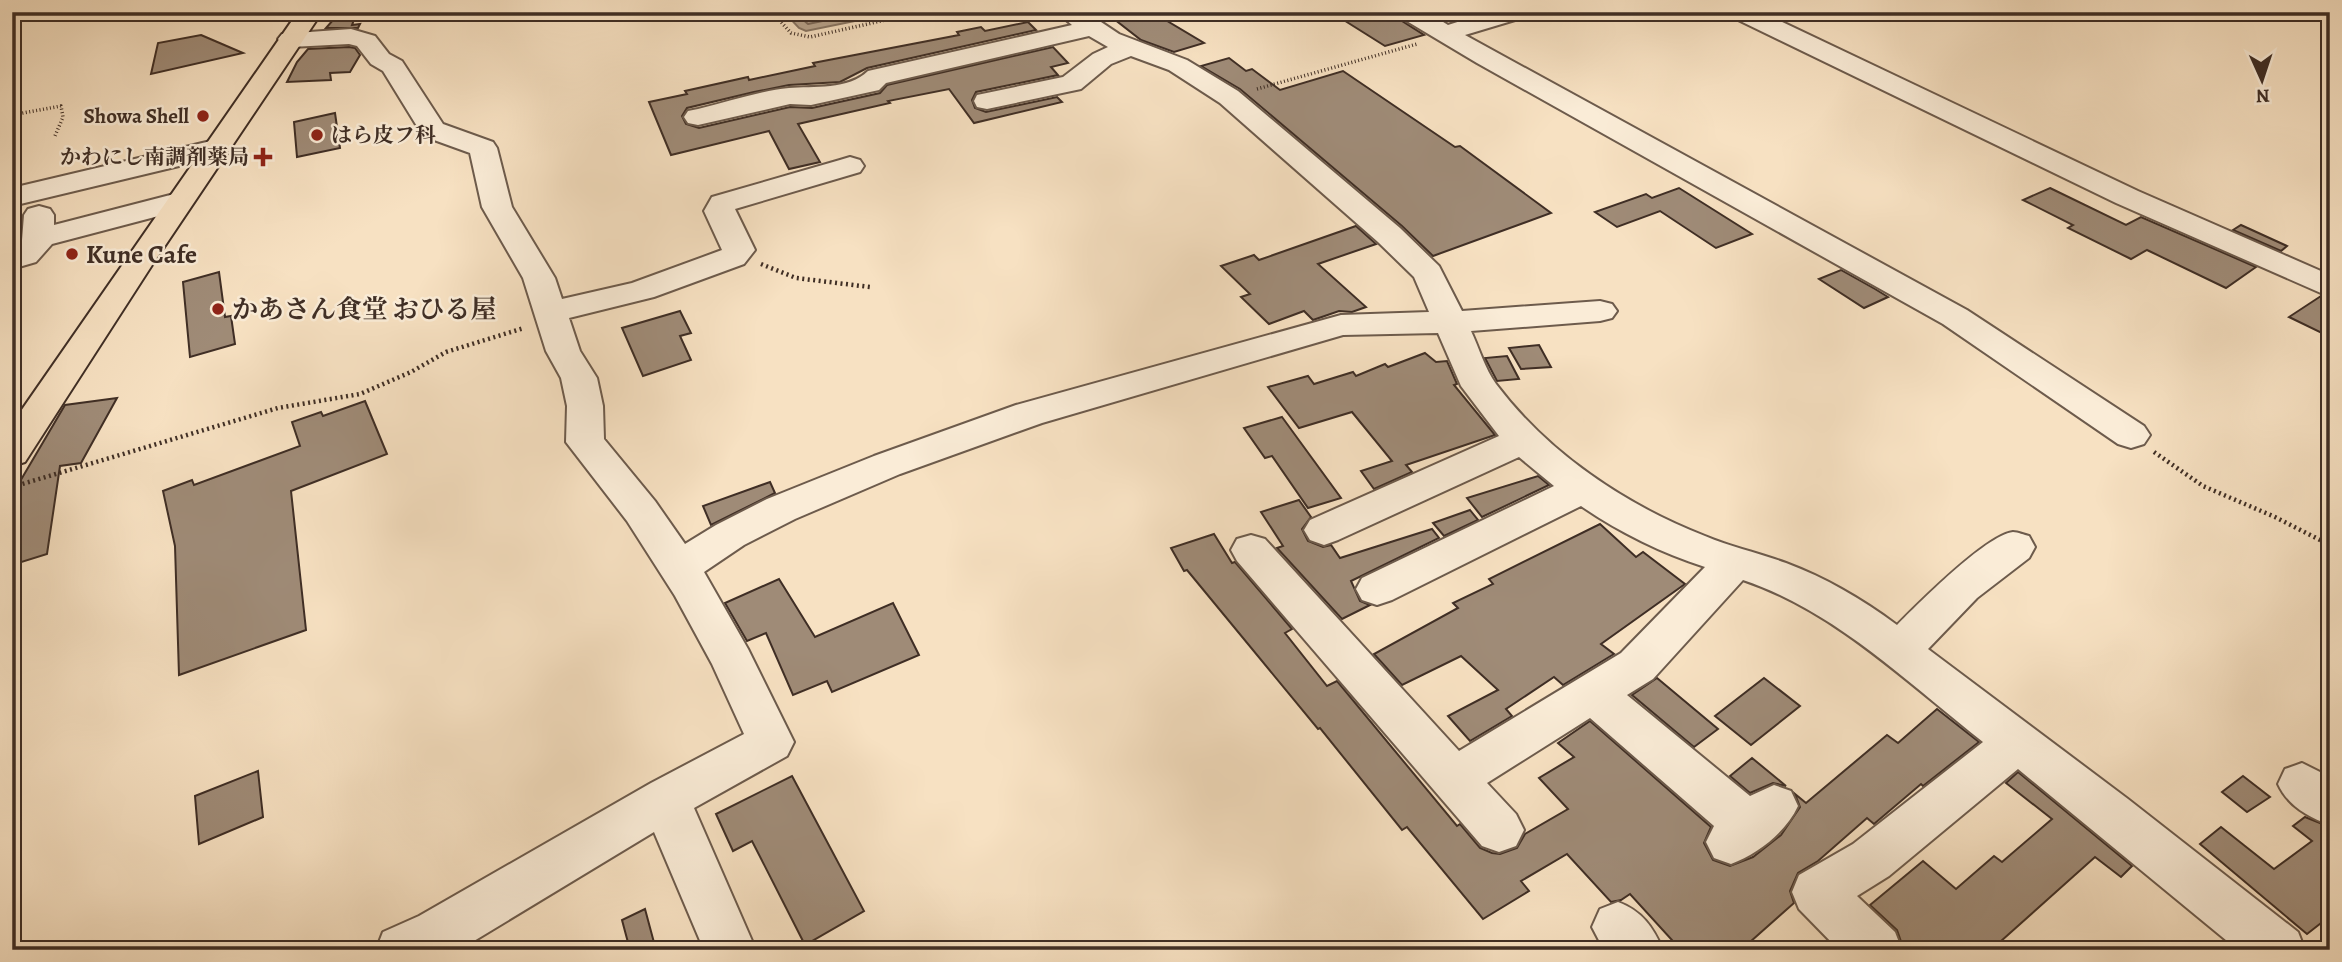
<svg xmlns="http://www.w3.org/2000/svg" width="2342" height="962" font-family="Alegreya,'Noto Serif JP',serif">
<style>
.water{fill:#b8a48d;stroke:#887563;stroke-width:2}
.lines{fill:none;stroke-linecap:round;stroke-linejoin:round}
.shore{stroke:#7c6959;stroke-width:2}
.building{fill:#9f8b77;stroke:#3f2e25;stroke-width:2}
.minor-casing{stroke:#6d5b4c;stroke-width:4}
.major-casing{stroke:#3f2e25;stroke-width:4}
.path-far1{stroke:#3f2e25;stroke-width:3.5;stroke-dasharray:1 2.5;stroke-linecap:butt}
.path{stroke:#3f2e25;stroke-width:4.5;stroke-dasharray:2 3.5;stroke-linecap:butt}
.minor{fill:#faecd7;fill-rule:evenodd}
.major{fill:#f7e1c2;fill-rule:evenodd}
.poi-dot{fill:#8f2418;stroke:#faecd7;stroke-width:2.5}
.labels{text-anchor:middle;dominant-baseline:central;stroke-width:5;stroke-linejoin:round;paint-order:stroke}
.far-poi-label{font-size:21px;font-weight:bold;fill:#3f2e25;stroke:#faecd7;text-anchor:end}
.poi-label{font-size:26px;font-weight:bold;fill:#3f2e25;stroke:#faecd7;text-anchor:start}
</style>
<rect width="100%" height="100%" fill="#f7e1c2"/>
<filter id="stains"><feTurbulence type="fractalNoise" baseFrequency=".00286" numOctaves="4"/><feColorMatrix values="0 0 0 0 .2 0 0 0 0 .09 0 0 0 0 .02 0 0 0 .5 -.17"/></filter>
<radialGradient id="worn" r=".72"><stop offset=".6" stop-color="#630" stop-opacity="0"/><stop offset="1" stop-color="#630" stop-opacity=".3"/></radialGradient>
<polygon class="water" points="784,12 899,12 806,31 799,28"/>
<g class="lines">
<polyline class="shore" points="794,12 808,24 866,12"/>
</g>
<g class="building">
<polygon points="340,12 357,12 352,25 360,24 358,28 326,28"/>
<polygon points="1105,12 1152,12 1204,43 1174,52 1141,40"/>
<polygon points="1331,12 1395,12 1399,19 1424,35 1385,46"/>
<polygon points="1028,22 1036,30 867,68 840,82 789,85 754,92 687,108 682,116 686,124 699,128 790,107 812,108 880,93 887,85 1053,47 1068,63 1051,67 1058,75 976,92 972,100 975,108 986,112 1057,97 1062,102 974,123 949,89 888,101 890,103 798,124 820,162 789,169 769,131 671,155 649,102 687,94 685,91 748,77 749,80 815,66 813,63 959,35 957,32 981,27 985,31"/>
<polygon points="201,35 243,53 151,74 158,43"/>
<polygon points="349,47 355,48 360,55 350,72 330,73 331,80 287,82 297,62 308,49"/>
<polygon points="1229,58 1246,71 1252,69 1280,90 1343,71 1455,147 1460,146 1551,213 1433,256 1402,226 1240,89 1201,66"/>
<polygon points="335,113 340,148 297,157 294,122"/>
<polygon points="1679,188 1752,234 1716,248 1660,211 1617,227 1595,212 1646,194 1652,198"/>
<polygon points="2050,188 2126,225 2141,217 2256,267 2226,288 2147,250 2131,259 2068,228 2073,225 2023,200"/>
<polygon points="2241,225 2287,246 2281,251 2233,230"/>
<polygon points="1356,226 1376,244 1318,264 1366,307 1352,312 1339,311 1313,320 1304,311 1269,324 1241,297 1250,294 1221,266 1254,255 1259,260"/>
<polygon points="1841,270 1875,289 1888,297 1864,308 1819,279"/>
<polygon points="219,272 225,317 231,316 235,344 190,357 183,282"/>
<polygon points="2321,296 2330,299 2330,337 2289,317"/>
<polygon points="680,311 691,333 680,336 691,360 643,376 622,328"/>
<polygon points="1539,345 1551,367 1521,369 1509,348"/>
<polygon points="1425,353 1436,362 1447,361 1457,384 1454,385 1495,435 1406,465 1412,472 1374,489 1361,471 1392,461 1352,412 1299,428 1268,387 1308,376 1314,384 1353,372 1356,376 1385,364 1388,367"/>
<polygon points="1507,356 1519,379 1497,381 1485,358"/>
<polygon points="117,398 81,463 60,466 47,554 12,565 12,495 65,405"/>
<polygon points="365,401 387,454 291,491 306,630 179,675 175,546 163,491 192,480 194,485 300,446 292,422 321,412 323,416"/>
<polygon points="1282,417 1341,498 1308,508 1272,456 1265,458 1244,428"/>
<polygon points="1538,476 1549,485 1482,517 1467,498"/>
<polygon points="770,482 775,493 711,525 703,506"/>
<polygon points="1299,500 1311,517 1302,529 1308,541 1323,547 1331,545 1340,558 1432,529 1439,538 1351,581 1360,601 1370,605 1342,619 1277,548 1283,546 1261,512"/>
<polygon points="1470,510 1478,520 1444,536 1433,523"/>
<polygon points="1600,524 1636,557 1643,552 1685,584 1601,644 1614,654 1563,685 1554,677 1506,709 1512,716 1470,741 1448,716 1498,690 1461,656 1402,685 1374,654 1458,608 1453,603 1493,584 1489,579"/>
<polygon points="1214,534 1232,563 1235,562 1292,629 1285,633 1327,686 1337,681 1457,826 1460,824 1480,848 1492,853 1500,854 1517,848 1525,834 1568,809 1539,778 1574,757 1558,743 1590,721 1711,827 1704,843 1713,860 1730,866 1753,857 1781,835 1800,807 1795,794 1806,803 1887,735 1898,743 1937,709 1979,742 1923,786 1921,784 1874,824 1867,818 1818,861 1798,873 1790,891 1794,903 1741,950 1681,950 1630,894 1621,900 1611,902 1567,854 1521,881 1529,891 1483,919 1407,827 1402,830 1320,728 1318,729 1187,570 1184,571 1171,548"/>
<polygon points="779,579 815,637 893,603 919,655 832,692 827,681 793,695 766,633 747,641 725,603"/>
<polygon points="1657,678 1718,729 1694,747 1632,695"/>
<polygon points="1764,678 1800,706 1751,745 1715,716"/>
<polygon points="1752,758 1786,786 1773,783 1750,793 1730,776"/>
<polygon points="258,771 263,817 199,844 195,796"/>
<polygon points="2018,772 2132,866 2121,877 2095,857 1991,950 1904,950 1897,930 1870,905 1923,861 1956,889 1994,856 2002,862 2052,819 2006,783"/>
<polygon points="792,776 864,911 805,945 752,841 733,851 716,814"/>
<polygon points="2243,776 2270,797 2247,812 2222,792"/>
<polygon points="2305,817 2330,827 2330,916 2307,934 2200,844 2221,827 2274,869 2312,841 2293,826"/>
<polygon points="645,909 656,950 630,950 622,920"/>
</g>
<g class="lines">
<g class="minor-casing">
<g id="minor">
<path d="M1057,12H1086L1119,34L1187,60L1238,91L1400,228L1439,266L1462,311L1600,301L1612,304L1617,311L1612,318L1600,321L1471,331C1479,348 1485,369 1496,384C1548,453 1625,505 1705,536C1731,547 1759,553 1786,563C1826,578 1862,599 1897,625C1918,604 1986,535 2013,532C2018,532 2024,535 2029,536L2035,547L2029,558L1977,598L1928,649L2128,799L2298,932L2305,950H2238L2018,769L1889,876L1857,896L1895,932L1902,950H1839L1799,909L1792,892L1799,875L1853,844L1983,742C1908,683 1835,611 1743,580L1653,679L1627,695L1750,796L1774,785L1791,791L1798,806C1786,832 1758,854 1731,864L1714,858L1706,842L1714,826L1590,718L1487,783L1516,814L1524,830L1516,846L1499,852L1482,846L1237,561L1231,550L1237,539L1251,535L1265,539L1459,751L1621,653L1705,567C1661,553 1619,532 1581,506L1392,600L1377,605L1362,600L1356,589L1362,578L1554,486L1519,457L1338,540L1324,545L1310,540L1304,530L1310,520L1499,436L1461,386L1438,333L1343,335L1042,423L900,474L795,519L744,545L704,572L748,649L794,742L787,756L694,808L756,950H704L654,832L459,950H376L383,932L419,916L651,783L744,734L712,664L675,596L627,521L566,442L567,406L561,378L546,351L523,278L482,207L470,153L423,136L383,71L371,64L357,46L349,44L291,47L282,44L278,39L282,34L351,29L375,36L389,54L402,61L443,124L493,142L497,148L512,207L555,278L562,299L632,283L722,250L704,211L712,197L840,160L850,157L860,160L864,166L860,172L735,209L755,250L744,264L654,297L569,318L580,351L597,378L603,406L604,439L655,501L685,544L716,525L767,499L874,456L1016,405L1341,315L1429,312L1414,277L1378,242L1220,103L1169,70L1131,56L1111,64L1081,89L987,109L977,107L974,101L977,95L1063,77L1093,54L1108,47L1089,36L886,83L879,90L811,105L790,104L698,125L688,123L684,117L688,111L698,109C728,102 759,91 789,88C813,86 849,90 868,71L1072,25Z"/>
<polygon points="1397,12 1427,12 1448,25 1489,12 1528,12 1525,17 1465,35 1967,310 2144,426 2150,435 2144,444 2131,448 2118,444 1943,324 1477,63 1400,17"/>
<polygon points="1729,12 1761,12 2138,191 2330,275 2330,297 2116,203 1732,17"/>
<polygon points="215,140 225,143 229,149 225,155 12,206 12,188"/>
<polygon points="178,193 189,196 193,202 189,208 52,244 36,262 12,269 12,249 22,240 24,215 28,209 39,206 50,209 54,215 54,225"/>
<path d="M2302,763L2330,777V825C2308,817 2288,806 2278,784L2285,769Z"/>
<path d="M1618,902C1642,911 1653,927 1663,950H1604L1592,927L1600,909Z"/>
</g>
</g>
<g class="major-casing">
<polygon id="major" points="298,12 322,12 152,265 25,462 12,466 12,424"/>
</g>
<g class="path-far1">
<polyline points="772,12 791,33 810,37 921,12"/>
<polyline points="1257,89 1417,44"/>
<polyline points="12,115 61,106 63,117 55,136"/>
</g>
<g class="path">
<polyline points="761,264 796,278 870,287"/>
<polyline points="2154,452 2203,486 2275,517 2330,545"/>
<polyline points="12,487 278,408 360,394 411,372 446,352 524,328"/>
</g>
<use href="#minor" class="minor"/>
<use href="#major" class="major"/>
</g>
<g class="poi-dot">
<circle cx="203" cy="116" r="7"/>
<circle cx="317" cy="135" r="7"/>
<path d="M259.5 146.5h7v7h7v7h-7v7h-7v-7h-7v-7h7z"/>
<circle cx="72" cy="254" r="7"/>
<circle cx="218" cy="309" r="7"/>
</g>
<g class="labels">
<g class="far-poi-label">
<text x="189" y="116">Showa Shell</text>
<text x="331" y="135" text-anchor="start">はら皮フ科</text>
<text x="249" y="157">かわにし南調剤薬局</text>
</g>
<g class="poi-label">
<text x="86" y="254">Kune Cafe</text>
<text x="232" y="309">かあさん食堂 おひる屋</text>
</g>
</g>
<rect width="2342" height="962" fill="none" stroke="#f7e1c2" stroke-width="42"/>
<rect x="14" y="14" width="2314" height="934" fill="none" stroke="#3f2e25" stroke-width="3.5"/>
<rect x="21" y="21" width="2300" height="920" fill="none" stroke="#3f2e25" stroke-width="2"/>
<g transform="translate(2262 80) rotate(177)" stroke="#faecd7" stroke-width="5" paint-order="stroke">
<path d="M0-5L12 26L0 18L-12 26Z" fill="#3f2e25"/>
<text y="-10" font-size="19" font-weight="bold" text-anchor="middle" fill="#3f2e25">N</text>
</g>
<rect width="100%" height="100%" filter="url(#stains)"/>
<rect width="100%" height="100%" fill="url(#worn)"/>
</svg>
